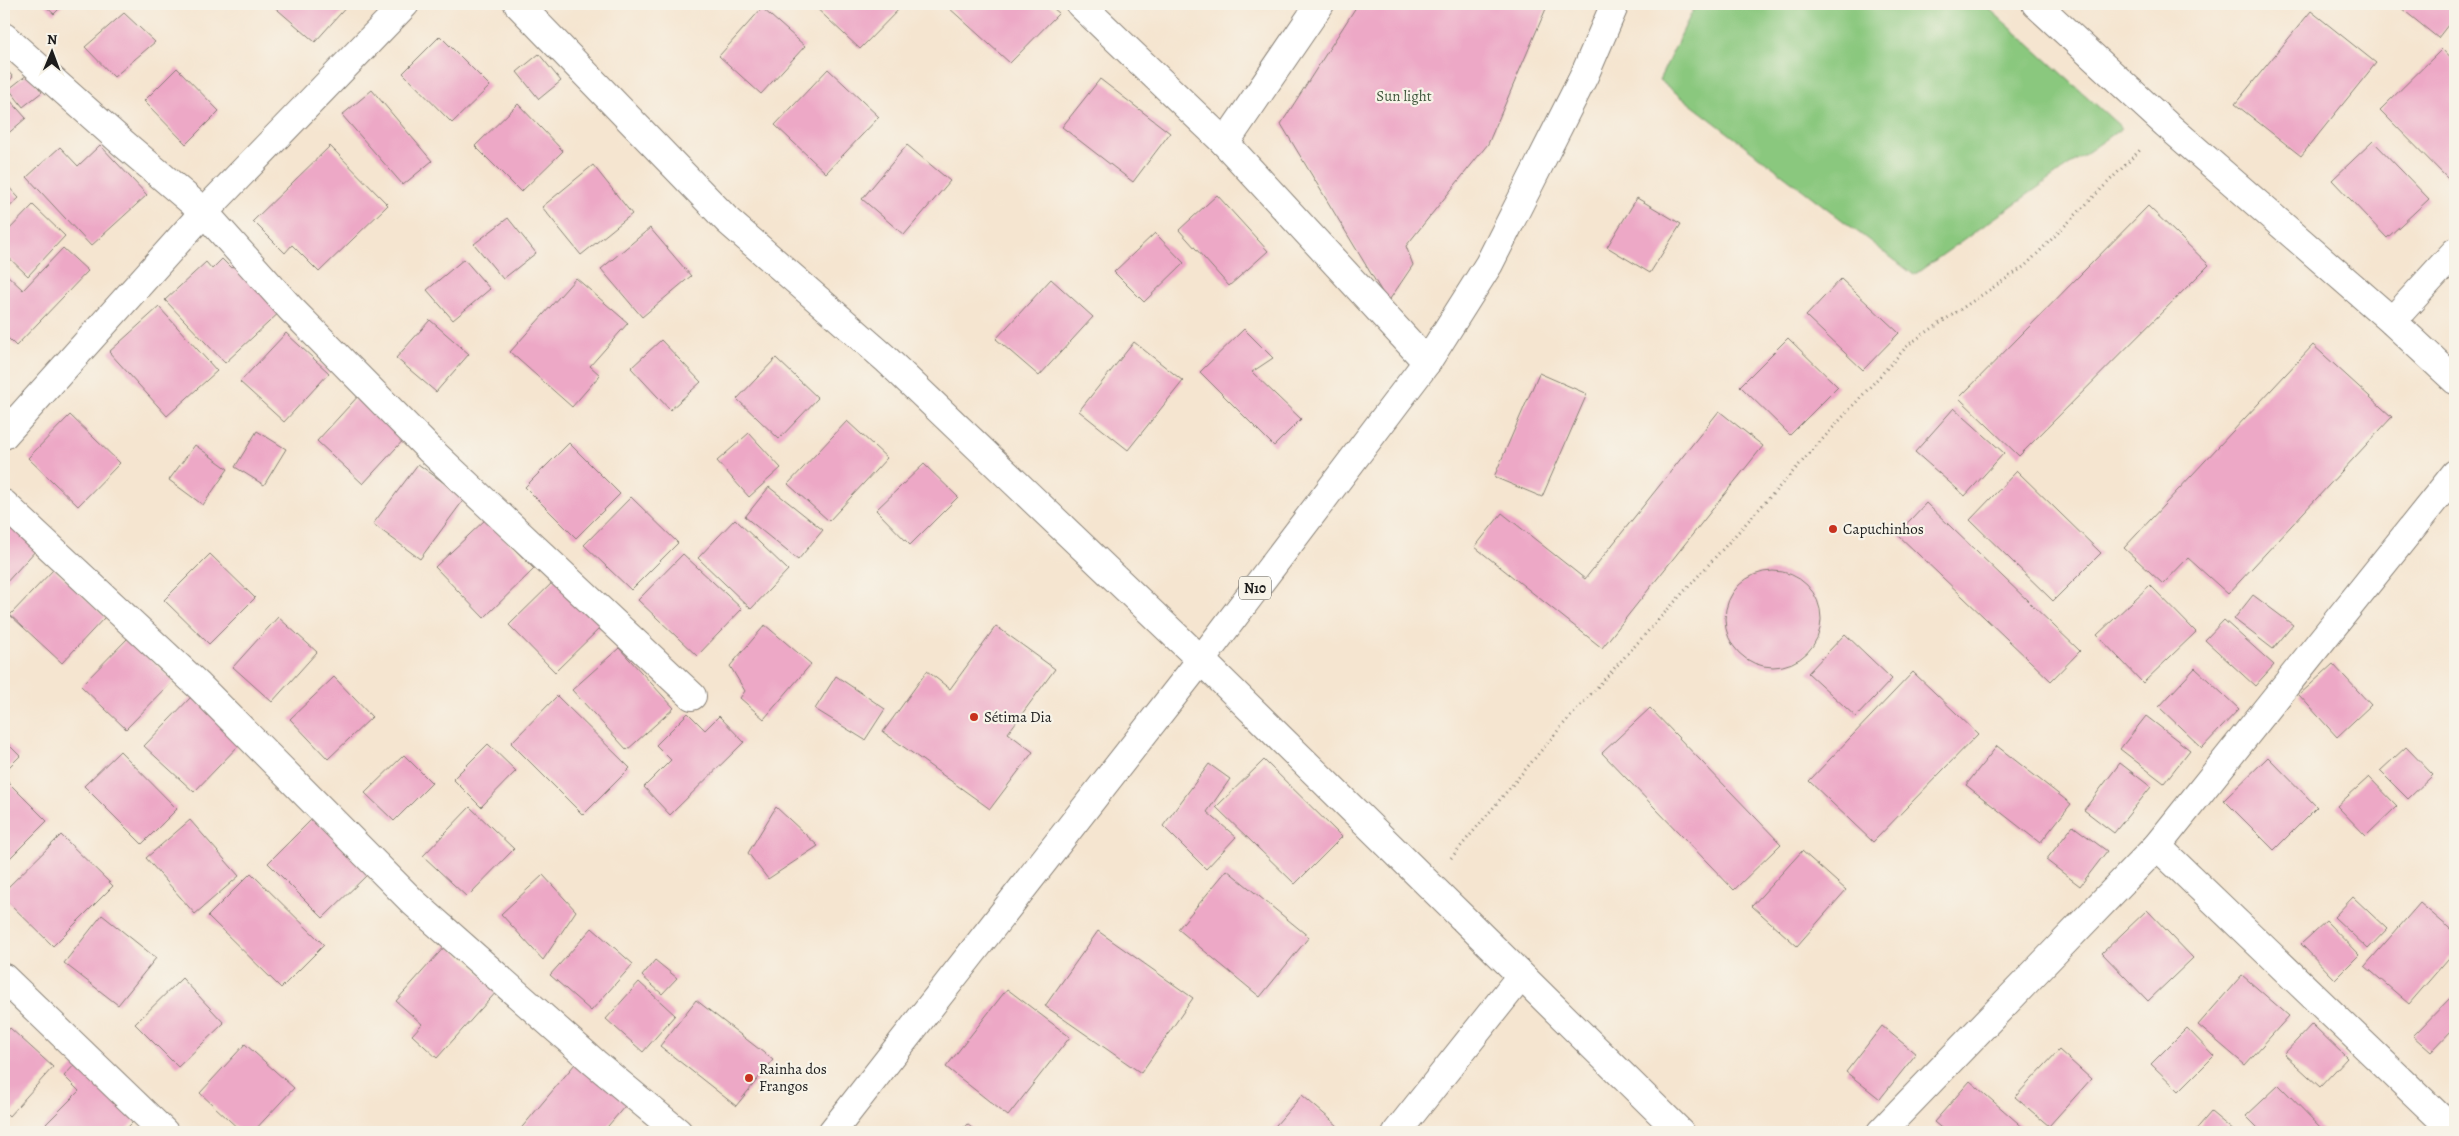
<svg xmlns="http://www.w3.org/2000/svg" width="2459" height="1136" font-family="Alegreya,serif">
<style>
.green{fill:#8ac87e;stroke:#53724d}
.building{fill:#eda8c6}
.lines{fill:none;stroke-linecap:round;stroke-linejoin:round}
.minor-casing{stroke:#888076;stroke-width:30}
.major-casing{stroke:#888076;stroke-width:30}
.path{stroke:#888076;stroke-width:3;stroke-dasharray:1 4;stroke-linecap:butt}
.minor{stroke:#fff;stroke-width:28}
.major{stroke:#fff;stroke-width:28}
.poi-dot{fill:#c8321e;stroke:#f7f3e8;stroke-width:2}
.labels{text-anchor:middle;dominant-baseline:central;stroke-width:4.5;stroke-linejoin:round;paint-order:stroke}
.shield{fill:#f7f3e8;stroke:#5e5c59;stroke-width:1}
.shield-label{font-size:14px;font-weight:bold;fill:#1c1c1c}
.park-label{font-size:15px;fill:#42583e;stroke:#f7f3e8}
.poi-label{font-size:15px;fill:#1c1c1c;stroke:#f7f3e8;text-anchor:start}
</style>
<rect width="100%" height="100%" fill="#f7f3e8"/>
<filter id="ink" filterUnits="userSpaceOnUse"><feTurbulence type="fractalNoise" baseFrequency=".02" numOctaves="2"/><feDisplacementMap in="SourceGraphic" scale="10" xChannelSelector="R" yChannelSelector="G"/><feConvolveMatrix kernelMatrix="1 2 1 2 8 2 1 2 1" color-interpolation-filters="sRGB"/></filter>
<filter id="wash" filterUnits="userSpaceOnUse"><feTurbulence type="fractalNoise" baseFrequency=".0096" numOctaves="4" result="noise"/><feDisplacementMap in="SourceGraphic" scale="20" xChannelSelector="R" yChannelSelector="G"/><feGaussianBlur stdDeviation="1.12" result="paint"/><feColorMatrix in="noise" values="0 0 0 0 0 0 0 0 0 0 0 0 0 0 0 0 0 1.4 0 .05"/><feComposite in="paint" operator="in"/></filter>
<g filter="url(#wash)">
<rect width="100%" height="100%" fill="#f5e5d0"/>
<polygon class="green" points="1696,4 1984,4 2122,128 1914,275 1659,80"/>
<g id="blocks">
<g class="building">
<polygon points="43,4 64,4 54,14"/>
<polygon points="271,4 349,4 315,42"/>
<polygon points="812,4 904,4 860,49"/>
<polygon points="952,4 1048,4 1059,13 1010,63 948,7"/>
<polygon points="1358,4 1548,4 1488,144 1406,246 1413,265 1388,302 1281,124"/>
<polygon points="2405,4 2455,4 2455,16 2438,38 2401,8"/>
<polygon points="762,8 805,46 761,94 719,56"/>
<polygon points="2311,11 2376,63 2301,156 2235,104"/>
<polygon points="124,13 155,42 114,77 85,47"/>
<polygon points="440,36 490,86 452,123 403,73"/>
<polygon points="2442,49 2455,63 2455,186 2380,110"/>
<polygon points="539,54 561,81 539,99 517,72"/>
<polygon points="4,67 13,77 4,87"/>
<polygon points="177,68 219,111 186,144 144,101"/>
<polygon points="828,69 879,117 826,173 775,125"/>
<polygon points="28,74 42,92 23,107 9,89"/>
<polygon points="1100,79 1170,133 1133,182 1062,127"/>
<polygon points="372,90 432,161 403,185 342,115"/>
<polygon points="9,99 26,118 4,137 4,103"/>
<polygon points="518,104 563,151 521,192 475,146"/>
<polygon points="2373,141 2429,199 2387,238 2332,180"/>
<polygon points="100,145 147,195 91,246 27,177 60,147 78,166"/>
<polygon points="907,145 950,181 904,235 862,199"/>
<polygon points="330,146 388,205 319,272 292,245 285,253 253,221"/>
<polygon points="593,165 632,214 581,255 542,207"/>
<polygon points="4,182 19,198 4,212"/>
<polygon points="1217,195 1268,251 1229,286 1179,230"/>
<polygon points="1637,198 1681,224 1650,273 1607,247"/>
<polygon points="33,205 65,236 28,276 4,253 4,235"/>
<polygon points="2148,206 2209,265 2019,456 1959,398"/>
<polygon points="508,218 536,253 503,279 474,244"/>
<polygon points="650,228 691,276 642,317 601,269"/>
<polygon points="1155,233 1184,263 1144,302 1114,272"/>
<polygon points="63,248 88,271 16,346 4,334 4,272 23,290"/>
<polygon points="222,259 231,268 238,262 283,309 225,363 165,300 206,262 212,269"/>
<polygon points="464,259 490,289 453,320 427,290"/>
<polygon points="576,278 628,323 590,366 600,375 572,407 510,352"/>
<polygon points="1051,279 1093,317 1039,376 996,339"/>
<polygon points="1841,279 1899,333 1863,370 1806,316"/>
<polygon points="159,307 217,371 167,416 109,352"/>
<polygon points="430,320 469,354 436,392 396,358"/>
<polygon points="1244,329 1273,358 1252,372 1301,419 1274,446 1200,372"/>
<polygon points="286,333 329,373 284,422 240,382"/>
<polygon points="1788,338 1838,387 1790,435 1740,386"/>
<polygon points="661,340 701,382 670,410 631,368"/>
<polygon points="1134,342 1183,381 1128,450 1079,411"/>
<polygon points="2313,345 2392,417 2228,594 2188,558 2163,584 2124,548"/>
<polygon points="776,358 818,398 779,439 737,399"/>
<polygon points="1539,373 1587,394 1542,497 1494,477"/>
<polygon points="361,393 407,436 363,484 317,441"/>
<polygon points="1954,408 2004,453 1965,496 1915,452"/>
<polygon points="1719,411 1763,446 1602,648 1475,547 1502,513 1585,579"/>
<polygon points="70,415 120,463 78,506 28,458"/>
<polygon points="847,421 887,458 829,521 788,484"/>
<polygon points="257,431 286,449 264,485 235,467"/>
<polygon points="749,433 781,468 749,497 717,461"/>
<polygon points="569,443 620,494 576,538 525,487"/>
<polygon points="195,445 228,469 203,505 169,480"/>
<polygon points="418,464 465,498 420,559 373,524"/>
<polygon points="924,464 958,497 910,545 876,510"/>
<polygon points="2017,471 2101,553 2053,601 1970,520"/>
<polygon points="769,487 823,530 798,560 745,517"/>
<polygon points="631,497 678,543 631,590 584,545"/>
<polygon points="1926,503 2080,651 2051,681 1897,534"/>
<polygon points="4,517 38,548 4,585"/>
<polygon points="486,519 534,569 484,618 435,567"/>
<polygon points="735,519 788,570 751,609 698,558"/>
<polygon points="210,554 255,598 209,644 164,600"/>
<polygon points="683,554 742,609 697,656 638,600"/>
<polygon points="54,569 105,617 62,663 10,615"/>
<circle cx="1773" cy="619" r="48"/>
<polygon points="558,577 604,624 555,672 509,625"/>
<polygon points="2150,585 2196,632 2143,683 2097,635"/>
<polygon points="2253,595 2293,625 2273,649 2234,619"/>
<polygon points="278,617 317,652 272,702 233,667"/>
<polygon points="2224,620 2274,665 2255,686 2205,640"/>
<polygon points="765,625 811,664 764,719 740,698 745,691 730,666"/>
<polygon points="996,626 1055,669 1008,733 1033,752 990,809 883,732 927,671 950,689"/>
<polygon points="1845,634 1892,679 1856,717 1808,673"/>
<polygon points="128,638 173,681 126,729 81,686"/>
<polygon points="619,648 674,708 627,750 572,690"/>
<polygon points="2333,664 2371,705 2337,737 2299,695"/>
<polygon points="2195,668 2239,709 2202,748 2159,707"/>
<polygon points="1913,672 1978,734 1873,842 1809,781"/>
<polygon points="836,676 885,709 865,740 815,709"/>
<polygon points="334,677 372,717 328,759 290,719"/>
<polygon points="192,696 242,742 194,792 144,746"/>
<polygon points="557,696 630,768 583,815 511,743"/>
<polygon points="1650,708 1781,844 1734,890 1602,753"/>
<polygon points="688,713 705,730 719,716 744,742 670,815 644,787 671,760 656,745"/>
<polygon points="2146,716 2190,750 2164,783 2120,749"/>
<polygon points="6,742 20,756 4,772 4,744"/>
<polygon points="488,744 516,771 481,807 453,779"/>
<polygon points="1997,746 2071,804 2040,843 1966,785"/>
<polygon points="2406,747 2433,775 2408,799 2380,771"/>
<polygon points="120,751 177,809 142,844 84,786"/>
<polygon points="404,755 432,783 394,821 365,793"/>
<polygon points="2268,757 2317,807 2274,850 2224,800"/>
<polygon points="1264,760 1342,837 1295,884 1216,807"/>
<polygon points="2120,763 2151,787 2114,833 2084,810"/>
<polygon points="1209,764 1230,779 1207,812 1236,837 1206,869 1163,826"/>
<polygon points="2369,777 2397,806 2366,836 2337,806"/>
<polygon points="4,778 47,821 4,864"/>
<polygon points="470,807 514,849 467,897 423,856"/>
<polygon points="776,807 818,846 768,879 748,853"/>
<polygon points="314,817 369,873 323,918 268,863"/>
<polygon points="190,820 239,876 195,914 146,858"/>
<polygon points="2073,826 2107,851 2080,886 2046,860"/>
<polygon points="61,835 113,886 53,946 4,898 4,891"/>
<polygon points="1802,851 1846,890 1797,946 1752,906"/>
<polygon points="1227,870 1309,937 1260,997 1178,929"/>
<polygon points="251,873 324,945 281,988 208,916"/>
<polygon points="543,875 576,911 543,960 501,914"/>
<polygon points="2353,897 2387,929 2368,949 2334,917"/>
<polygon points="2420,903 2455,933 2455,951 2409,1004 2365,966"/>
<polygon points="2147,910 2193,958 2148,1001 2102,953"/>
<polygon points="102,915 156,958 118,1005 64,963"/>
<polygon points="2326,921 2359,955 2335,979 2301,944"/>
<polygon points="592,928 633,964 591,1011 550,975"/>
<polygon points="1098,931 1193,998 1141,1073 1045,1006"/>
<polygon points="447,944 498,990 437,1058 412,1035 422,1024 396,1001"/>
<polygon points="655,960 677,978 662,994 642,976"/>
<polygon points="2242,975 2289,1016 2245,1065 2198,1025"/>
<polygon points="182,978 224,1023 178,1067 135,1024"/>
<polygon points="639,982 675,1015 643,1052 606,1019"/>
<polygon points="1007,989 1070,1037 1008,1116 946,1067"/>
<polygon points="2455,993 2455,1027 2431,1052 2413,1036"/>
<polygon points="696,1000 773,1060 736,1106 660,1046"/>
<polygon points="2312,1024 2347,1058 2320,1087 2284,1054"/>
<polygon points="1882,1026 1916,1054 1880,1099 1846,1072"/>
<polygon points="10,1028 53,1067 9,1116 4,1111 4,1035"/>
<polygon points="2187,1028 2214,1056 2179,1091 2151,1064"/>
<polygon points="245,1044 294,1088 253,1132 242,1132 200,1093"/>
<polygon points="2059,1050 2091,1079 2049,1126 2015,1097"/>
<polygon points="580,1058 630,1100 603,1132 518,1132"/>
<polygon points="79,1060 138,1117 123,1132 38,1132 79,1091 64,1076"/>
<polygon points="1970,1081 2026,1130 2024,1132 1946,1132 1934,1122"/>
<polygon points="2279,1085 2325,1132 2262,1132 2246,1116"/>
<polygon points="1302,1095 1338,1126 1332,1132 1270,1132"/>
<polygon points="2211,1112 2235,1132 2194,1132"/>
<polygon points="967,1124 977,1132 960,1132"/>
</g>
</g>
</g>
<g filter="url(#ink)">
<use href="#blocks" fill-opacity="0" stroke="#888076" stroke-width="1"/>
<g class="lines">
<g class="minor-casing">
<g id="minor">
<polyline points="518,4 728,221 886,359 1201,660 1680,1132"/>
<polyline points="1080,4 1225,143 1427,362"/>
<polyline points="2036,4 2166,124 2392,321 2455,380"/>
<polyline points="4,37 124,144 204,212 291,309 429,449 692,696"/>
<polyline points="1225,143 1320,4"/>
<polyline points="2392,321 2455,252"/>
<polyline points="4,435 204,212 405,4"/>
<polyline points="4,504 199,686 413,902 595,1063 678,1132"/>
<polyline points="2157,846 2455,1132"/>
<polyline points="4,978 164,1132"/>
<polyline points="1397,1132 1521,976"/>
<polyline points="1881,1132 2157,846 2455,474"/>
</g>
</g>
<g class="major-casing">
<polyline id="major" points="832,1132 1201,660 1427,362 1489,264 1584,76 1615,4"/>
</g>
<polyline class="path" points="1451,858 1561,727 1909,344 2025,266 2141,149"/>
<use href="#minor" class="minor"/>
<use href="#major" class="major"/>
</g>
</g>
<g class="poi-dot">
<circle cx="1833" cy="529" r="5"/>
<circle cx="974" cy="717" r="5"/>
<circle cx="749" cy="1078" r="5"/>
</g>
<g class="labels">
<rect class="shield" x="1239" y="576.5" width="32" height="23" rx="4"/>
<g class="shield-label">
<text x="1255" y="588">N10</text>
</g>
<g class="park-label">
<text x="1404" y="96">Sun light</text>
</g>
<g class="poi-label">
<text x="1843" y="529">Capuchinhos</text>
<text x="984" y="717">Sétima Dia</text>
<text x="759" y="1069">Rainha dos<tspan x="759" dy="17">Frangos</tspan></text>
</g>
</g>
<rect width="2459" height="1136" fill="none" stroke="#f7f3e8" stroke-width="20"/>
<g transform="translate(52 52) rotate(1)" stroke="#f7f3e8" stroke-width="4" paint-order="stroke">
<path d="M0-4L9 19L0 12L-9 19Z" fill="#1c1c1c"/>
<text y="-8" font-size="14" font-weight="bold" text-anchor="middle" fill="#1c1c1c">N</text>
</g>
</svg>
